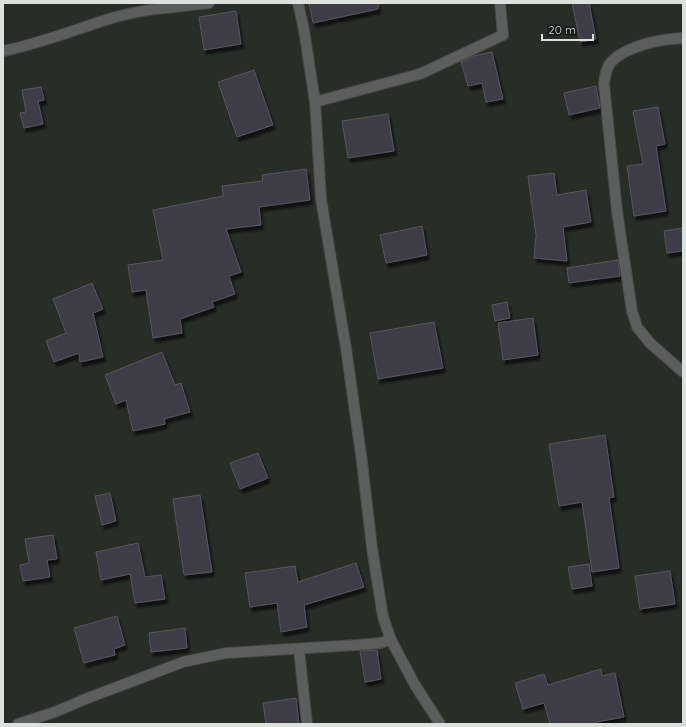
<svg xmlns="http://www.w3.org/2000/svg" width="686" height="727" font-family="Quicksand,sans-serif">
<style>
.building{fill:#3d3c47;stroke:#575561;filter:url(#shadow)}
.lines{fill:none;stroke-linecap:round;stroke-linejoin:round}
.minor-casing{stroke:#434b43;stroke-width:12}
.minor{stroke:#5b5f5b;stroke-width:10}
</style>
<defs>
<filter id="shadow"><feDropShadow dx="2.5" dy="4.5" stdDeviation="1" flood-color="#0009"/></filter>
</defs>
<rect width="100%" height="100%" fill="#262e26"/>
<g class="building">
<polygon points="309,3 378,3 378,9 313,23"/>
<polygon points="572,3 589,3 596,39 580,42"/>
<polygon points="236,11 241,44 204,50 199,17"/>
<polygon points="492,52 503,99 486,102 482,83 468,86 461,62 473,56"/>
<polygon points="254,70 273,125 237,137 218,82"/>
<polygon points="596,86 600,108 569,115 564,93"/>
<polygon points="41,87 44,100 38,101 43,124 24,128 20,113 26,112 22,90"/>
<polygon points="658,107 665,144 656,146 666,211 634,216 627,166 643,164 633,111"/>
<polygon points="388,114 394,151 348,158 342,121"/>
<polygon points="306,169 310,200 259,207 261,225 226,229 241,272 229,276 235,294 212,302 214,307 180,319 182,333 153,338 146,290 132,292 128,265 163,260 153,210 223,196 222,186 263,181 262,175"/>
<polygon points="554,173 557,195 586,190 591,222 563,227 567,261 534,258 536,236 528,176"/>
<polygon points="422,226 427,255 386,263 380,235"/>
<polygon points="683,228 683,251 667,253 664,231"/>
<polygon points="618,260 620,276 569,283 567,268"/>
<polygon points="92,283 103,309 93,313 103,357 80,362 79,353 54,362 46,341 66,333 53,299"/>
<polygon points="507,302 510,318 495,321 492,305"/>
<polygon points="533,318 538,355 503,360 498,323"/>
<polygon points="434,322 443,368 378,379 370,333"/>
<polygon points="162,352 175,385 181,383 190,412 164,419 165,424 133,431 126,400 116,404 105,375"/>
<polygon points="605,435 614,497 609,498 619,568 592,572 582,502 559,506 549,444"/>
<polygon points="258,453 268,478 240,489 230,463"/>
<polygon points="110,493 116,521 102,525 95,496"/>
<polygon points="200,495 212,572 184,575 173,499"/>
<polygon points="53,535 57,559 47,560 50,577 23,581 20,565 29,563 25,539"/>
<polygon points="138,543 145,577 161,575 165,599 135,603 130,574 101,580 96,552"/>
<polygon points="356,563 364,587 304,605 307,627 281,632 277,603 250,607 245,573 295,566 298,582"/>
<polygon points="589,564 592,586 572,589 568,567"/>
<polygon points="670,571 675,604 640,609 635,576"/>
<polygon points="117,616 125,645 114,649 115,655 84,663 74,628"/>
<polygon points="185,628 187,648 151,652 149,633"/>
<polygon points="377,650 381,679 365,682 360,651"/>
<polygon points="601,669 602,676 615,673 624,717 596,722 597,724 550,724 544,703 523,709 515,683 544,674 548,685"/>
<polygon points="296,698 299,724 266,724 263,703"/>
</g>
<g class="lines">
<g class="minor-casing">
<g id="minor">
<polyline points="298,3 304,30 315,102 321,199 346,348 362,462 372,548 383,617 391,640 415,685 440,724"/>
<path d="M683,38C661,39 629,45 612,61C606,67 605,76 604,84L617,211L632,311L637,327L650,343L683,372"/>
<path d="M3,51C39,44 74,30 109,19C141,9 175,7 209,3"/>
<polyline points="315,102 420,74 503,35 500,3"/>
<polyline points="299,649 307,724"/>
<polyline points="18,724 55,712 88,698 183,662 226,653 357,645 380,643 391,640"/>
</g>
</g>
<use href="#minor" class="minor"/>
</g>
<rect width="686" height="727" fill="none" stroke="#dbe1db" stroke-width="8"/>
<path d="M542 34v6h51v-6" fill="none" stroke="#dbe1db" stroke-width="2"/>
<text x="548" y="34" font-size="12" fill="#dbe1db" stroke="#111512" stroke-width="3" paint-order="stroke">20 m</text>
</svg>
